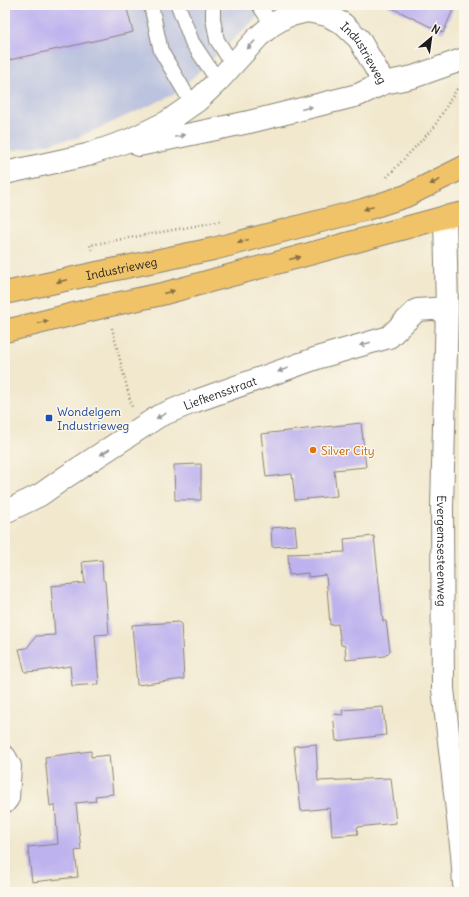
<svg xmlns="http://www.w3.org/2000/svg" width="469" height="897" font-family="Delius,sans-serif">
<style>
.industrial{fill:#bcc3de}
.building{fill:#beb2ee}
.lines{fill:none;stroke-linecap:round;stroke-linejoin:round}
.service-casing{stroke:#868275;stroke-width:16}
.minor-casing{stroke:#868275;stroke-width:24}
.tertiary-casing{stroke:#868275;stroke-width:24}
.trunk-casing{stroke:#868275;stroke-width:24}
.path{stroke:#868275;stroke-width:2.5;stroke-dasharray:1 3;stroke-linecap:butt}
.service{stroke:#fff;stroke-width:14}
.minor{stroke:#fff;stroke-width:22}
.tertiary{stroke:#fff;stroke-width:22}
.trunk{stroke:#f1c369;stroke-width:22}
.oneway{fill:#999}
.oneway2{fill:#867042}
.transit-dot{fill:#1a4fb4;stroke:#fbf7ec;stroke-width:1.5}
.food-dot{fill:#e8710a;stroke:#fbf7ec;stroke-width:1.5}
.labels{text-anchor:middle;dominant-baseline:central;stroke-width:3;stroke-linejoin:round;paint-order:stroke}
.street-label{font-size:12px;fill:#1c1c1c;stroke:#fbf7ec}
.transit-label{font-size:12px;fill:#164399;stroke:#fbf7ec;text-anchor:start}
.food-label{font-size:12px;fill:#c56008;stroke:#fbf7ec;text-anchor:start}
</style>
<rect width="100%" height="100%" fill="#fbf7ec"/>
<filter id="ink" filterUnits="userSpaceOnUse"><feTurbulence type="fractalNoise" baseFrequency=".025" numOctaves="2"/><feDisplacementMap in="SourceGraphic" scale="8" xChannelSelector="R" yChannelSelector="G"/><feConvolveMatrix kernelMatrix="1 2 1 2 8 2 1 2 1" color-interpolation-filters="sRGB"/></filter>
<filter id="wash" filterUnits="userSpaceOnUse"><feTurbulence type="fractalNoise" baseFrequency=".012" numOctaves="4" result="noise"/><feDisplacementMap in="SourceGraphic" scale="16" xChannelSelector="R" yChannelSelector="G"/><feGaussianBlur stdDeviation="0.9" result="paint"/><feColorMatrix in="noise" values="0 0 0 0 0 0 0 0 0 0 0 0 0 0 0 0 0 1.4 0 .05"/><feComposite in="paint" operator="in"/></filter>
<g filter="url(#wash)">
<rect width="100%" height="100%" fill="#f1e8ce"/>
<polygon class="industrial" points="5,5 270,5 188,82 173,95 77,138 5,152"/>
<g id="blocks">
<g class="building">
<polygon points="5,5 126,5 133,32 5,61"/>
<polygon points="386,5 455,5 443,33"/>
<polygon points="361,423 366,467 334,470 337,496 295,500 292,474 266,477 261,434"/>
<polygon points="201,464 201,500 175,500 174,465"/>
<polygon points="295,526 297,545 272,547 271,528"/>
<polygon points="374,536 383,621 386,621 390,651 385,656 346,660 345,646 341,645 338,624 330,625 326,575 308,577 308,573 289,575 288,554 345,552 344,539"/>
<polygon points="102,560 103,580 105,581 109,634 95,635 99,684 72,686 70,666 40,671 25,672 19,649 27,648 36,636 55,635 51,586 85,583 82,562"/>
<polygon points="179,622 179,623 181,623 184,679 137,685 132,625"/>
<polygon points="383,707 386,735 336,741 333,714 343,715 342,710"/>
<polygon points="316,744 318,781 391,778 396,823 357,827 358,834 332,836 330,808 301,811 294,746"/>
<polygon points="91,751 91,757 109,755 113,794 95,796 96,801 76,803 81,850 75,851 78,877 32,882 28,847 58,844 55,805 50,806 45,757"/>
</g>
</g>
</g>
<g filter="url(#ink)">
<use href="#blocks" fill-opacity="0" stroke="#868275" stroke-width="1"/>
<g class="lines">
<g class="service-casing">
<g id="service">
<polyline points="151,5 161,51 192,104"/>
<polyline points="178,5 192,42 218,81"/>
<polyline points="213,5 213,19 217,40 233,65"/>
<polyline points="259,5 272,25"/>
</g>
</g>
<g class="minor-casing">
<g id="minor">
<polyline points="139,145 249,122 358,95 384,83 413,77 464,59"/>
<path id="s1" d="M5,173L87,155L130,140L167,122L197,101L218,81L258,37L272,25L287,16L307,11L327,15L343,24L359,39L384,83"/>
<path id="s2" d="M5,512L40,495L67,476L159,416L193,402L320,357L389,337L417,310L447,308"/>
<polyline points="5,757 10,766 8,798 5,802"/>
</g>
</g>
<g class="tertiary-casing">
<g id="tertiary">
<path id="s3" d="M445,217L447,308L442,506L443,689L462,854L464,884"/>
</g>
</g>
<g class="trunk-casing">
<g id="trunk">
<path id="s4" d="M5,293L97,273L213,249L363,210L406,196L464,167"/>
<polyline points="5,331 22,327 106,306 162,294 423,223 445,217 464,213"/>
</g>
</g>
<g class="path">
<polyline points="387,177 434,127 458,87"/>
<polyline points="92,250 90,245 222,221"/>
<polyline points="112,328 132,407"/>
</g>
<use href="#service" class="service"/>
<use href="#minor" class="minor"/>
<use href="#tertiary" class="tertiary"/>
<use href="#trunk" class="trunk"/>
</g>
<defs><path id="oneway-solid" d="M-6-.8H1V-3.2L6.5 0L1 3.2V.8H-6Z"/></defs>
<g class="oneway">
<use href="#oneway-solid" transform="translate(251 45) rotate(133)"/>
<use href="#oneway-solid" transform="translate(307 108) rotate(-14)"/>
<use href="#oneway-solid" transform="translate(180 136) rotate(-12)"/>
<use href="#oneway-solid" transform="translate(365 344) rotate(164)"/>
<use href="#oneway-solid" transform="translate(283 370) rotate(160)"/>
<use href="#oneway-solid" transform="translate(161 416) rotate(153)"/>
<use href="#oneway-solid" transform="translate(105 452) rotate(148)"/>
</g>
<g class="oneway2">
<use href="#oneway-solid" transform="translate(435 182) rotate(154)"/>
<use href="#oneway-solid" transform="translate(369 208) rotate(162)"/>
<use href="#oneway-solid" transform="translate(243 241) rotate(165)"/>
<use href="#oneway-solid" transform="translate(295 258) rotate(-15)"/>
<use href="#oneway-solid" transform="translate(62 281) rotate(167)"/>
<use href="#oneway-solid" transform="translate(169 292) rotate(-15)"/>
<use href="#oneway-solid" transform="translate(43 322) rotate(-14)"/>
</g>
</g>
<rect class="transit-dot" x="45" y="414" width="8" height="8" rx="2"/>
<circle class="food-dot" cx="313" cy="450" r="4"/>
<g class="labels">
<g class="street-label">
<text stroke="none"><textPath href="#s1" startOffset="427">Industrieweg</textPath></text>
<text stroke="none"><textPath href="#s4" startOffset="119">Industrieweg</textPath></text>
<text stroke="none"><textPath href="#s2" startOffset="247">Liefkensstraat</textPath></text>
<text stroke="none"><textPath href="#s3" startOffset="334">Evergemsesteenweg</textPath></text>
</g>
<g class="transit-label">
<text x="57" y="411">Wondelgem<tspan x="57" dy="14">Industrieweg</tspan></text>
</g>
<g class="food-label">
<text x="321" y="450">Silver City</text>
</g>
</g>
<rect width="469" height="897" fill="none" stroke="#fbf7ec" stroke-width="20"/>
<g transform="translate(431 38) rotate(29)" stroke="#fbf7ec" stroke-width="3" paint-order="stroke">
<path d="M0-3L7 15L0 10L-7 15Z" fill="#1c1c1c"/>
<text y="-6" font-size="11" font-weight="bold" text-anchor="middle" fill="#1c1c1c">N</text>
</g>
</svg>
